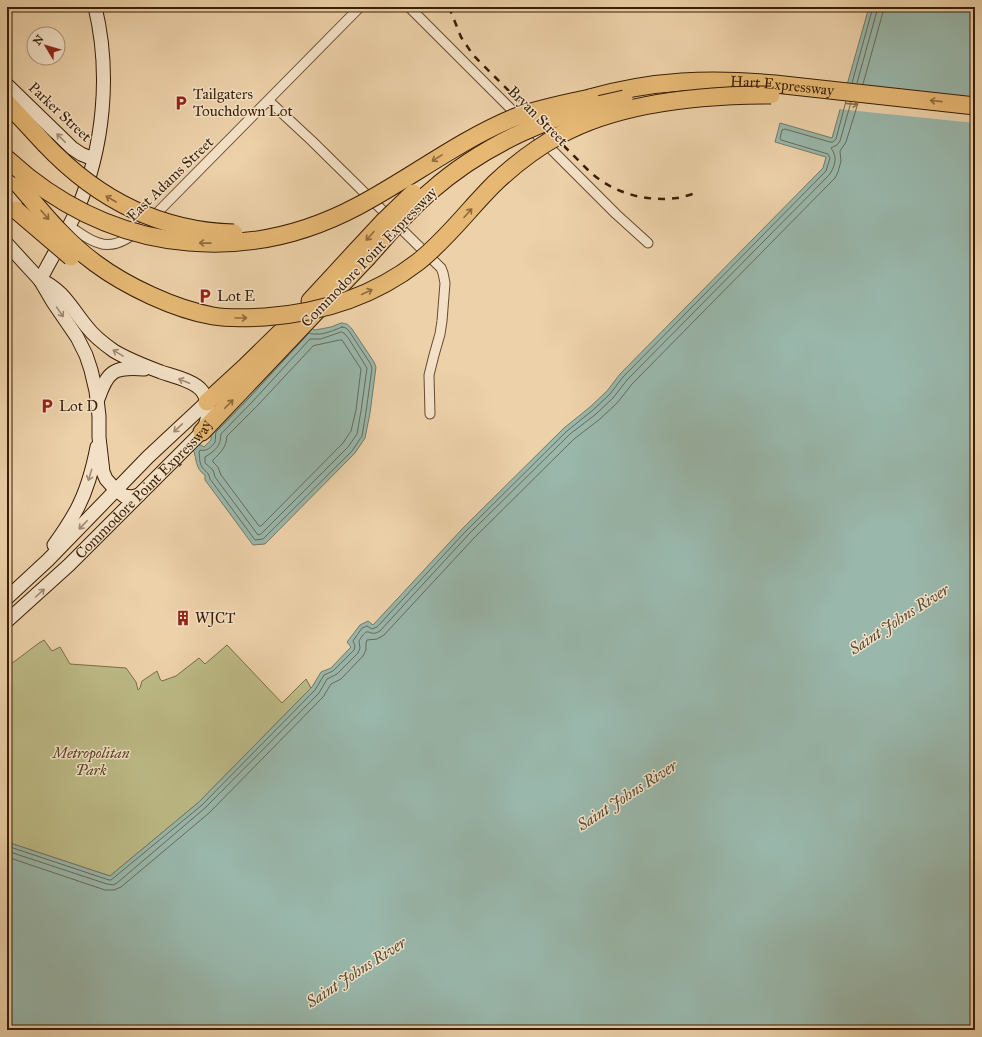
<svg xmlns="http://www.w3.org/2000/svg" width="982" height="1037" font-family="'IM FELL Great Primer',serif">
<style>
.green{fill:#bcba86;stroke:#7a6c46}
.water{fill:#99b7ab;stroke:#737a69}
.pier{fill:#edd1a9}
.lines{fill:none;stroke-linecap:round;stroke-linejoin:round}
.shore{stroke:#696a58;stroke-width:1}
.street-casing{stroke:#664b2e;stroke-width:11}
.secondary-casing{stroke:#391e05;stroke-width:15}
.highway-casing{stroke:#391e05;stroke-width:19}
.street{stroke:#f3e1c7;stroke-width:9}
.secondary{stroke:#f3e1c7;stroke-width:13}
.highway{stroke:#e6b874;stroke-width:17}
.rail{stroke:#391e05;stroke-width:2.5;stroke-dasharray:7 7;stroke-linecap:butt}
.highway-bridge-casing{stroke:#391e05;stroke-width:19;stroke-linecap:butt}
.highway-bridge{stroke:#e6b874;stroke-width:17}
.oneway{stroke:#906b3c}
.oneway2{stroke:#9f8970}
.labels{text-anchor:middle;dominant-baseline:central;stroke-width:3;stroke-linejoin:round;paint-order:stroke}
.street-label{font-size:15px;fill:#391e05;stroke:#f3e1c7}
.poi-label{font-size:15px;fill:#391e05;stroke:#f3e1c7;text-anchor:start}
.park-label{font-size:15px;font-style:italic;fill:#5a4525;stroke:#f3e1c7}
.water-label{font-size:16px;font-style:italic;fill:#564c37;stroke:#f3e1c7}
</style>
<rect width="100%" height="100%" fill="#edd1a9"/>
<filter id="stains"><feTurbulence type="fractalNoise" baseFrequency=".005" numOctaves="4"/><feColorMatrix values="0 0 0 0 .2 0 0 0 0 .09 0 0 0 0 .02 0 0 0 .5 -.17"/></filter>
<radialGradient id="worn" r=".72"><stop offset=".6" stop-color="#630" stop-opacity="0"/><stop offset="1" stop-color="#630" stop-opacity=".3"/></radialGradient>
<polygon class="green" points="44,640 52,651 60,647 70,664 126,668 136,682 138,690 140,688 142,681 157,671 160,679 162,681 176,676 199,658 205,664 227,645 282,703 306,679 311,688 199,802 110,876 7,842 7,667 39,643"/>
<g class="water">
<polygon points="869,7 975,7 975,1030 7,1030 7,842 110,876 199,802 312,687 321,672 331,668 351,647 347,642 360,625 368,621 373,625 463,528 564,428 590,407 607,391 620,374 823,168 826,157 775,142 780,123 832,138"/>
<path d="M341,323C346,323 349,325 352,329L374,362L376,367L370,413L365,438L355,453L265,544L253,545L205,480V475C195,469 197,459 193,449L197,445H201L204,447L211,440V433L309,327L315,330L331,327Z"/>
</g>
<polygon class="pier" points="845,86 975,99 975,123 838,109"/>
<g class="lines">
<g class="shore">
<polyline points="852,83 873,7"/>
<polyline points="857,83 878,7"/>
<polyline points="863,84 883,12 884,7"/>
<path d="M342,327L346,328L349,331L370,363L372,368L366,412L362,436L352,451L263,539L255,540L210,479C208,470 204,472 201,465C199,461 200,456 199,452L200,450C206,452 212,447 215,442C216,439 215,435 216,432L250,397L309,333C311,334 313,334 316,334C323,335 335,330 342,327Z"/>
<path d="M342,332L345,334L349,339L367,368L361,411L357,434L348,447L261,534L258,535L215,477L213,470L205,463V457C210,454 217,449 219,444C221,441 220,437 221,434L253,401L310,339H320Z"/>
<path d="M340,340H342L344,343L361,369L356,410L351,431L343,443L261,526H259L221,475L218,467L213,462V460C221,452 226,448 227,436L258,405L313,346Z"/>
<polyline points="7,846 109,880 111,880 202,805 315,690 324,675 333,671 354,650 355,646 353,641 362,628 367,626 372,629 377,627 466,531 567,431 593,410 610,394 623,377 826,171 830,158 828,154 781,140 780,138 782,130 785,129 830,142 833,142 836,139 846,101"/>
<path d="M7,851L107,884L113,885L117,883L205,808L319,693L327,679L337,674L358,653L360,648L359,641C360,639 364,633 366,632C370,631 372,636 380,631L469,534L570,434L596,414L613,398L627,380L830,174C833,169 837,160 834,154C834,152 832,150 831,148L837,145L840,141L851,102"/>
<polyline points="7,857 105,890 114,890 121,887 209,813 323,697 331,684 341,679 363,656 366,650 366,643 367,640 377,639 384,635 474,538 574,439 600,419 618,402 632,384 835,178 838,172 841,161 840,151 846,142 858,103"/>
</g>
<g class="street-casing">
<g id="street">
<polyline points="409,7 520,118"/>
<polyline points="269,101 312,141 441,268 443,273 445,283 442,321 440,334 434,355 429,375 430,414"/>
<polyline points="529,127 616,214 648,243"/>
<path d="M69,226C79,232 88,240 99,243C118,250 137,232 150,220L360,7"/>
</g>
</g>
<g class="secondary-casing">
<g id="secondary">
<polyline points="7,85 72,148 81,154 93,159"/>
<polyline points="7,244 40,280 53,302 77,337 86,355 91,370 96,391 99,416 99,437 103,472 106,479 113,487 124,496 132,497 139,495"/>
<path d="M40,280C52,257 66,234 77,210C104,148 111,73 95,7"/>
<path d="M98,399C108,370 114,367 144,369"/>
<path d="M54,545C62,534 70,522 77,509C87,490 93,468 97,447"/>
<polyline points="7,598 48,560 148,457 207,402"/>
<path id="s1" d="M7,621L69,565L202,432C209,420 211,403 202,391C195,381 173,376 161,372C145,366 129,360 114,351C104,344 94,336 87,327C72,309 62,288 40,280"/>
</g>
</g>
<g class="highway-casing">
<g id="highway">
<path id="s2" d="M590,98C653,80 710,78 775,84L975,106"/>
<polyline points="7,103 45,144"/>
<polyline points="7,159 28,177"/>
<polyline points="310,301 357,250"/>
<polyline points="207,402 244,368 287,326"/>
<polyline points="202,432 366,259"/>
</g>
</g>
<use href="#street" class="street"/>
<use href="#secondary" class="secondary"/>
<use href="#highway" class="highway"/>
<path class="rail" d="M449,7L461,37L473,55L588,170C612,193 645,202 677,198C684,197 692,194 699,192"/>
<g class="highway-bridge-casing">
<g id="highway-bridge">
<path d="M45,144C96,198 158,231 234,233"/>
<path d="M28,177C126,254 249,264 358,206C411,178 458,141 513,118C537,109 564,104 590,98"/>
<path d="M19,185C43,213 65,241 95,263C126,286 174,309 213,316C230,319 248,318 265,317C320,313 374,296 418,262C447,239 468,210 494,184C514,165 536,148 560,135C620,102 703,95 771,95"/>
<polyline points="16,210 71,257"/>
<polyline points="357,250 384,221 413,193"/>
<path d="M366,259C387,236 407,211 431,191C483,145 556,112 624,99"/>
</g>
</g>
<use href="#highway-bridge" class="highway-bridge"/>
</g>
<defs><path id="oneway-shaft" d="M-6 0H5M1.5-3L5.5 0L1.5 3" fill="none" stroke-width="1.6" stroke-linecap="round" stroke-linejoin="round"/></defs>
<g class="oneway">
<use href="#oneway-shaft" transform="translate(936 101) rotate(-174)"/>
<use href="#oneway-shaft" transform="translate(852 104) rotate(6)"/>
<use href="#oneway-shaft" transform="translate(437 158) rotate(148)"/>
<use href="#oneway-shaft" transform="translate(111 199) rotate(-150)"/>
<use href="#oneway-shaft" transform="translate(468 213) rotate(-48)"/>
<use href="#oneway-shaft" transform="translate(45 215) rotate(49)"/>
<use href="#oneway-shaft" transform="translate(370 236) rotate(132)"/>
<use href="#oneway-shaft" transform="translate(205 243) rotate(-179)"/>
<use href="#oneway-shaft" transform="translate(367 292) rotate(-25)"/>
<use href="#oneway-shaft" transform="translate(241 318)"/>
<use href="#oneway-shaft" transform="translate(229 404) rotate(-46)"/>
</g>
<g class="oneway2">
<use href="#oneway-shaft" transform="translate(61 138) rotate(-135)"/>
<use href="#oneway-shaft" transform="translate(60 312) rotate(55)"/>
<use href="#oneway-shaft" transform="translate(118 353) rotate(-149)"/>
<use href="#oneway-shaft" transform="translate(184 381) rotate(-159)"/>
<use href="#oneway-shaft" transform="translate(178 428) rotate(137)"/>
<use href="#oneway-shaft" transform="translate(90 475) rotate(107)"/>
<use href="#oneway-shaft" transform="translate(83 525) rotate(134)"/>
<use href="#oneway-shaft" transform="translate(40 593) rotate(-42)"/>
</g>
<defs>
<g id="parking-bare" transform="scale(1.2)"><path d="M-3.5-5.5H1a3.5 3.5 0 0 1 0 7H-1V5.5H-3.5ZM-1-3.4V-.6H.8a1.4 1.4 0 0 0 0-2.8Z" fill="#8f2418" stroke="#f3e1c7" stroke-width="2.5" paint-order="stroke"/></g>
<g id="building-bare" transform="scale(1.2)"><path d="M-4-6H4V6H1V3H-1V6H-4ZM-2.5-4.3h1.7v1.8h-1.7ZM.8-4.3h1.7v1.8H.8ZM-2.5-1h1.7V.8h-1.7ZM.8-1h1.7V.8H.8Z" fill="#8f2418" stroke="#f3e1c7" stroke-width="2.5" paint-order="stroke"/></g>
</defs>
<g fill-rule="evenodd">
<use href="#parking-bare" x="181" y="103"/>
<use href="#parking-bare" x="205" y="296"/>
<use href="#parking-bare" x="47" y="406"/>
<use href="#building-bare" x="183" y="618"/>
</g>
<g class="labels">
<g class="street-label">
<text stroke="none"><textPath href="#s2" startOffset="194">Hart Expressway</textPath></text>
<text transform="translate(60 112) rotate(43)">Parker Street</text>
<text transform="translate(538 116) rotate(45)">Bryan Street</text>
<text transform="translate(170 179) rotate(-44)">East Adams Street</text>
<text transform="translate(369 257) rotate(-46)">Commodore Point Expressway</text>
<text stroke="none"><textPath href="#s1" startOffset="190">Commodore Point Expressway</textPath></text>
</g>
<g class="poi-label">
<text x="193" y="94">Tailgaters<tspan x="193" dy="17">Touchdown Lot</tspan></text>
<text x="217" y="296">Lot E</text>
<text x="59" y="406">Lot D</text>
<text x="195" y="618">WJCT</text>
</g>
<g class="park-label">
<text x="91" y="753">Metropolitan<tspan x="91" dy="17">Park</tspan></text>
</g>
<g class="water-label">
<text transform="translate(899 619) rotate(-33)">Saint Johns River</text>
<text transform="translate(627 795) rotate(-33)">Saint Johns River</text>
<text transform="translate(356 972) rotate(-33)">Saint Johns River</text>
</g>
</g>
<rect width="982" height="1037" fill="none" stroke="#edd1a9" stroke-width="24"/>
<rect x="8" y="8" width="966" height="1021" fill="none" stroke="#391e05" stroke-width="2"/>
<rect x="12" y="12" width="958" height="1013" fill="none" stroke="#391e05"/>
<g transform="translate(46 46) rotate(308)"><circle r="19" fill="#f3e1c7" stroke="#a99379"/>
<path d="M0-3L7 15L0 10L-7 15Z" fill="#8f2418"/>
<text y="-6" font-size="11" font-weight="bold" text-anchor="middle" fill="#391e05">N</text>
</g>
<rect width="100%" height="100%" filter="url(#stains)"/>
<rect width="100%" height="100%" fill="url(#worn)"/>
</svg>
